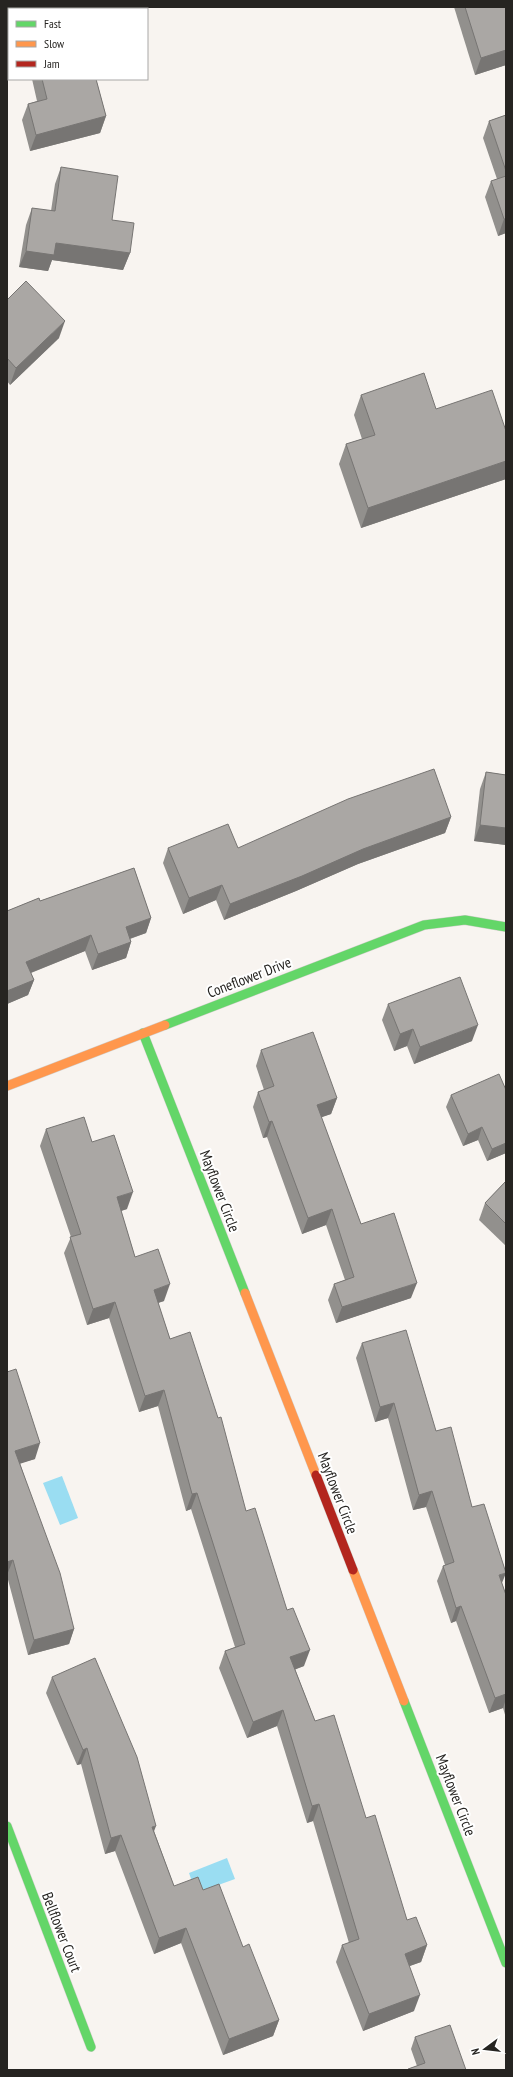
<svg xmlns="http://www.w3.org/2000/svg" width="513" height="2077" font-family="'PT Sans Narrow',sans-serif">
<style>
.water{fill:#9addf2}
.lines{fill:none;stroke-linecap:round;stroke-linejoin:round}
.fast-casing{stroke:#d1cecb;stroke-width:10}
.slow-casing{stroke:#d1cecb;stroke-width:10}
.jam-casing{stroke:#d1cecb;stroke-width:10}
.fast{stroke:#63d668;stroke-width:9}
.slow{stroke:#ff974d;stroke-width:9}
.jam{stroke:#b3261e;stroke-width:9}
.wall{fill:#92908d}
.shaded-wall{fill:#777573}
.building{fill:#aaa7a4;stroke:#777573}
.labels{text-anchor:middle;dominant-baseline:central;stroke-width:4;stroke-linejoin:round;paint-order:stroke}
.street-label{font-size:15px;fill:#262421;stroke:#fff}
</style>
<rect width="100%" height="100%" fill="#f8f4f0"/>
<g class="water">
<polygon points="62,1476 78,1518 60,1525 43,1483"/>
<polygon points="227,1858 235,1879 196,1893 189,1873"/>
</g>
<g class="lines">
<g class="fast-casing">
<g id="fast">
<polyline points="165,1025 424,925 465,920 506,927"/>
<polyline points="143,1033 245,1293"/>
<polyline points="404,1701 506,1963"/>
<polyline points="7,1826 91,2047"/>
</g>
</g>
<g class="slow-casing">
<g id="slow">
<polyline points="7,1086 165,1025"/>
<polyline points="245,1293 316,1475"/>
<polyline points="353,1570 404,1701"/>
</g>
</g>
<g class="jam-casing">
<polyline id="jam" points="316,1475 353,1570"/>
</g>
<use href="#fast" class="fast"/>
<use href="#slow" class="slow"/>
<use href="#jam" class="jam"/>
</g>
<g class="wall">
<polygon points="454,7 506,7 506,65 475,75"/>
<polygon points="32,79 96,79 106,116 100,133 30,151 22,120 28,104 37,101"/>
<polygon points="506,115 506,233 498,236 485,197 491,181 497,179 483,138 489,121"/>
<polygon points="61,167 112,220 130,253 123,270 52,260 48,271 19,267 26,225 32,208 51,211 55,184"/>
<polygon points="7,300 59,338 10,385 7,381"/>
<polygon points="361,395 436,409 506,431 506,479 361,528 339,464 346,444 362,439 354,415"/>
<polygon points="486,772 506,775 506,845 474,841 480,789"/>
<polygon points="451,817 445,833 358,864 296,891 224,920 216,900 183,914 163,863 168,848 238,848"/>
<polygon points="134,868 151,918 146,933 130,939 131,942 126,958 92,970 85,951 31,973 34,980 28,995 7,1004 7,911 39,898 40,901"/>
<polygon points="388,1004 472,1041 414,1064 407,1046 394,1051 382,1020"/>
<polygon points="261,1050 337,1098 331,1114 321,1117 361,1224 411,1298 336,1323 328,1300 334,1284 345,1280 326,1225 302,1234 267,1137 263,1138 253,1107 258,1092 264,1090 256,1066"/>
<polygon points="506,1090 506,1153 487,1161 478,1140 463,1146 446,1107 451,1095"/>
<polygon points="46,1129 92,1142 127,1209 121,1211 135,1257 164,1301 158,1303 170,1339 246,1511 304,1666 295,1669 315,1721 366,1818 407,1920 427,1945 421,1962 409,1966 414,2011 363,2031 336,1962 342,1945 349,1943 313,1821 307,1823 277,1726 247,1738 219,1668 225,1651 235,1647 191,1509 186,1511 158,1406 139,1412 109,1318 87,1325 64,1253 71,1237 40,1146"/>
<polygon points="506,1181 506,1246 479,1220 485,1203"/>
<polygon points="362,1343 436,1431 472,1507 502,1583 506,1595 506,1718 503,1708 489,1713 456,1621 451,1623 437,1581 443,1566 445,1565 426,1507 413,1510 388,1418 375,1422 356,1358"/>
<polygon points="7,1372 35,1459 20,1463 74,1629 69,1644 28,1655 7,1576"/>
<polygon points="52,1677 154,1831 174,1886 203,1890 243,1947 279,2020 273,2036 223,2055 181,1943 154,1954 115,1851 105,1854 81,1764 77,1765 46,1693"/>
<polygon points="415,2037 466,2070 408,2070 408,2069 417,2066 411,2049"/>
</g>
<g class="shaded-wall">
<polygon points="506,50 506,65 475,75 481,58"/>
<polygon points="106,116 100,133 30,151 36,135"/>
<polygon points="504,219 506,219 506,233 498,236"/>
<polygon points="56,243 130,253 123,270 52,260 48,271 19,267 26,251"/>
<polygon points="65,321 59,338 10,385 16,368"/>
<polygon points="506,461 506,479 361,528 368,508"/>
<polygon points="451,817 445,833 358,864 296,891 224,920 230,904 363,849"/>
<polygon points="480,825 506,828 506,845 474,841"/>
<polygon points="222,885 216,900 183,914 189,898"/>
<polygon points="151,918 146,933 120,942 126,927"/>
<polygon points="91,935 85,951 20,977 26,962"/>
<polygon points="131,942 126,958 92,970 98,954"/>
<polygon points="34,980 28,995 7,1004 7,991"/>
<polygon points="478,1025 472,1041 414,1064 420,1047"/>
<polygon points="413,1029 407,1046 394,1051 400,1034"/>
<polygon points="337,1098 331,1114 311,1121 317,1105"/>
<polygon points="272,1121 267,1137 263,1138 269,1122"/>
<polygon points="482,1127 478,1140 463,1146 468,1134"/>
<polygon points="506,1143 506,1153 487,1161 492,1149"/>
<polygon points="133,1192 127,1209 111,1214 117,1197"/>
<polygon points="332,1209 326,1225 302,1234 308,1218"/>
<polygon points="417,1283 411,1298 336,1323 342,1307"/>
<polygon points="170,1284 164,1301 148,1306 154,1290"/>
<polygon points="115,1302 109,1318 87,1325 93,1309"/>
<polygon points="164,1390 158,1406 139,1412 145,1396"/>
<polygon points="394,1403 388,1418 375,1422 380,1407"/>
<polygon points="40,1443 35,1459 10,1467 15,1451"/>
<polygon points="432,1491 426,1507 413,1510 419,1495"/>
<polygon points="197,1493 191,1509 186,1511 192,1494"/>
<polygon points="13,1560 7,1575 7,1562"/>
<polygon points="506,1573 500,1588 499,1575"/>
<polygon points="461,1606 456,1621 451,1623 456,1608"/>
<polygon points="74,1629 69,1644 28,1655 34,1640"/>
<polygon points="310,1650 304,1666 284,1674 290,1657"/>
<polygon points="506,1694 506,1699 503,1708 489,1713 495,1698"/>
<polygon points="283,1710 277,1726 247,1738 253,1722"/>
<polygon points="87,1748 81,1764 77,1765 83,1750"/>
<polygon points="319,1804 313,1821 307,1823 312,1806"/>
<polygon points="156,1826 150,1842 152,1827"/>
<polygon points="121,1835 115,1851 105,1854 111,1838"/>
<polygon points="186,1928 181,1943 154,1954 159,1938"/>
<polygon points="427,1945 421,1962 399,1970 405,1954"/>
<polygon points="420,1995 414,2011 363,2031 369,2014"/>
<polygon points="279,2020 273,2036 223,2055 229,2039"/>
</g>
<g class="building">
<polygon points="465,7 506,7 506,50 481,58"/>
<polygon points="42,79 96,79 106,116 36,135 28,104 47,99"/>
<polygon points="506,115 506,171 489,121"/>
<polygon points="61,167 118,176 112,220 134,223 130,253 56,243 54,255 26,251 32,208 55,211"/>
<polygon points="506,176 506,219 504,219 491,181"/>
<polygon points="26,281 65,321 16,368 7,358 7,300"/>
<polygon points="424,373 436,409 492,390 506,431 506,461 368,508 346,444 375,435 361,395"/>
<polygon points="434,769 451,817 363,849 302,876 230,904 222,885 189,898 168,848 228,824 238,848 348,799"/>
<polygon points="486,772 506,775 506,828 480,825"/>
<polygon points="134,868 151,918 126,927 131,942 98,954 91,935 26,962 34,980 7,991 7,911 39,898 40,901"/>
<polygon points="460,977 478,1025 420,1047 413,1029 400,1034 388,1004"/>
<polygon points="313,1032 337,1098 317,1105 361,1224 394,1213 417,1283 342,1307 334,1284 354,1277 332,1209 308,1218 272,1121 269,1122 258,1092 274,1086 261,1050"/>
<polygon points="499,1074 506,1090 506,1143 492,1149 482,1127 468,1134 451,1095"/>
<polygon points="84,1117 92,1142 114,1135 133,1192 117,1197 135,1257 158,1249 170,1284 154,1290 170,1339 190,1332 218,1418 221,1417 246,1511 255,1508 287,1610 293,1608 310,1650 290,1657 315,1721 334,1715 366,1818 375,1815 407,1920 416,1917 427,1945 405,1954 420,1995 369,2014 342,1945 359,1939 319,1804 312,1806 283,1710 253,1722 225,1651 245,1644 197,1493 192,1494 164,1390 145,1396 115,1302 93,1309 70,1237 81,1234 46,1129"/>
<polygon points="506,1181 506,1224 485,1203"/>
<polygon points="406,1330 436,1431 451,1427 472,1507 484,1504 506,1573 499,1575 506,1595 506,1694 495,1698 461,1606 456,1608 443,1566 454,1562 432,1491 419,1495 394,1403 380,1407 362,1343"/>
<polygon points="16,1369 40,1443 15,1451 60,1573 74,1629 34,1640 13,1560 7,1562 7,1372"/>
<polygon points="95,1658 137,1757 156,1826 152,1827 174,1886 198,1877 203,1890 219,1884 243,1947 249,1944 279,2020 229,2039 186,1928 159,1938 121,1835 111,1838 87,1748 83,1750 52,1677"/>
<polygon points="450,2025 466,2070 409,2070 408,2069 425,2063 415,2037"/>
</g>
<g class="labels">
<g class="street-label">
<text transform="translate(249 977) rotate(-21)">Coneflower Drive</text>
<text transform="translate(220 1191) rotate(69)">Mayflower Circle</text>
<text transform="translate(338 1493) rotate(69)">Mayflower Circle</text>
<text transform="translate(456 1795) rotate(69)">Mayflower Circle</text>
<text transform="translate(62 1932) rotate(69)">Bellflower Court</text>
</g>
</g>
<rect width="513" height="2077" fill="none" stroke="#262421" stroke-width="16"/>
<rect x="8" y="8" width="140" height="72" fill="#ffffff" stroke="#a8a7a6"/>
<rect x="16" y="21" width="20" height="6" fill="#63d668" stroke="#a8a7a6"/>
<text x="44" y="28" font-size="12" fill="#262421">Fast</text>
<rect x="16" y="41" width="20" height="6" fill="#ff974d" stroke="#a8a7a6"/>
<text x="44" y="48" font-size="12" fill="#262421">Slow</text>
<rect x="16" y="61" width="20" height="6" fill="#b3261e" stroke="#a8a7a6"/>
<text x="44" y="68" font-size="12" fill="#262421">Jam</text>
<g transform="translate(485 2049) rotate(255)" stroke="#ffffff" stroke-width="3" paint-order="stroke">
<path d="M0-3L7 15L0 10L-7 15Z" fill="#262421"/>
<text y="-6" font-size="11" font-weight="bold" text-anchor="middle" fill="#262421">N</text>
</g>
</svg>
